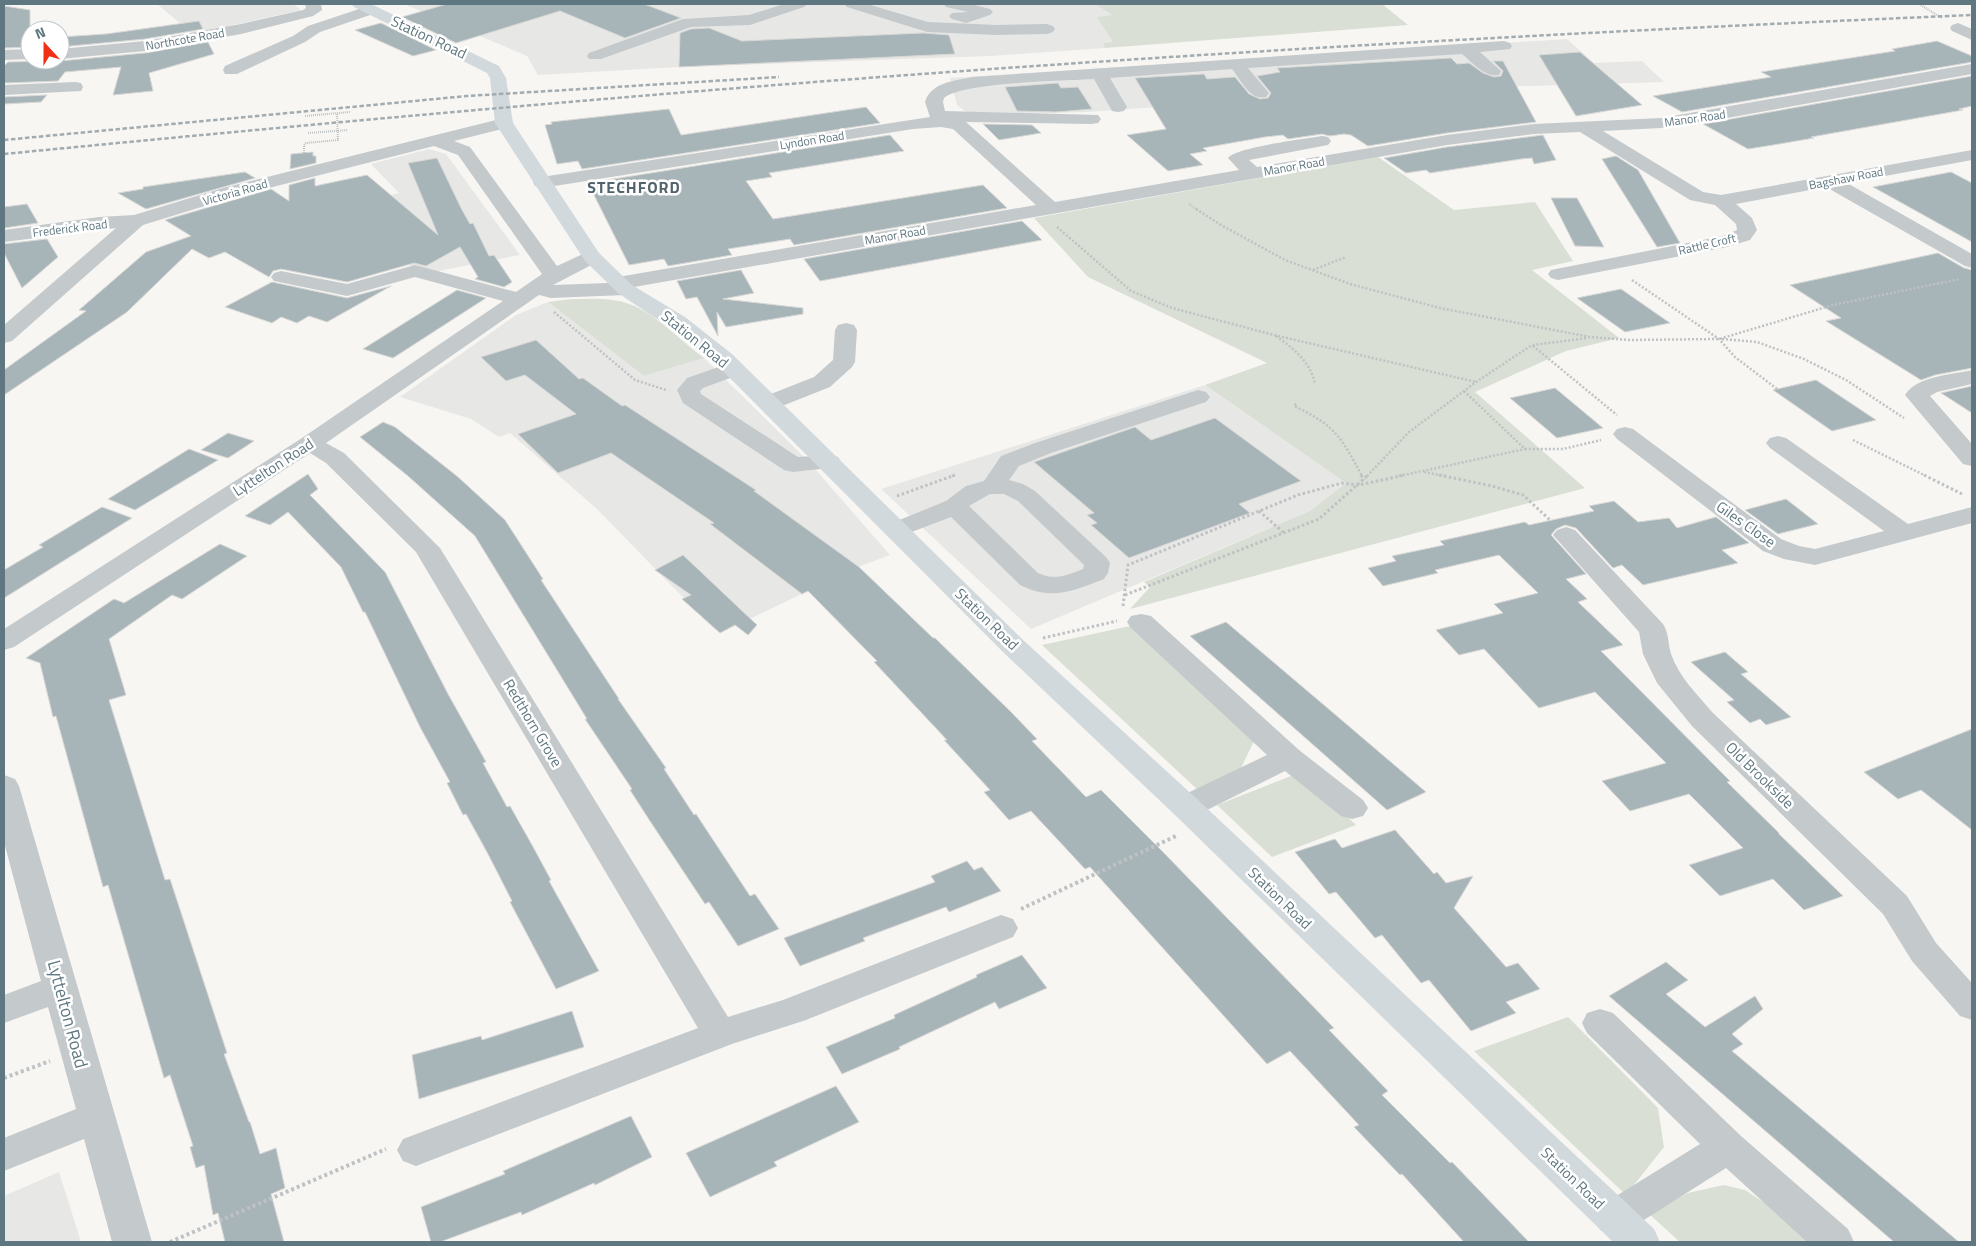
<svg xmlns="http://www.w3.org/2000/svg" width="1976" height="1246" font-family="'Titillium Web',sans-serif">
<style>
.built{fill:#e7e8e6}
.green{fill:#d9dfd4}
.building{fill:#a7b4b8;stroke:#d8d8d6}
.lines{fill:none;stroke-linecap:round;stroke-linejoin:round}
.path-far3{stroke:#bfc2c4;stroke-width:2;stroke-dasharray:1 1;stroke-linecap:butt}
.path-far2{stroke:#bfc2c4;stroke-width:2.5;stroke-dasharray:2 2;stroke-linecap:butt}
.path-far1{stroke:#bfc2c4;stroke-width:3;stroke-dasharray:2.5 2.5;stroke-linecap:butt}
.path{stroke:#bfc2c4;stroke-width:4;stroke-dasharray:3 3;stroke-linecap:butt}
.minor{fill:#c4c9cc;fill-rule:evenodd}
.major{fill:#d2d9dc;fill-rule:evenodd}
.rail{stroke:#a2abaf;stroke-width:2.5;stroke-dasharray:4.5 2.5;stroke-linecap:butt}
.labels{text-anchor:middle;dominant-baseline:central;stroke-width:5;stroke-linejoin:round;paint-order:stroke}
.far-street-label{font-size:12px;fill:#5f7781;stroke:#fff}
.street-label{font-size:15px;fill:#5f7781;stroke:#fff}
.far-district-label{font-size:16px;font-weight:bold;letter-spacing:1px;fill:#52636b;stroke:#fff}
.near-street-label{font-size:18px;fill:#5f7781;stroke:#fff}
</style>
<rect width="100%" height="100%" fill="#f7f6f3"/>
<g class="built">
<polygon points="157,4 293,4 301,10 193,34"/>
<polygon points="404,4 1095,4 1112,15 1098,18 1114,42 1103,43 1105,48 991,56 679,67 538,75 527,56"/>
<polygon points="1567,39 1594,63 1642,61 1664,82 1394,90 1087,112 970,115 957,105 950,78"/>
<polygon points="429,149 446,154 520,255 434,272 385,259 323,212 399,193 371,164"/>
<polygon points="548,302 644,376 704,358 809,462 890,555 858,567 720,633 709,624 597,509 510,433 499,437 471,419 400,397 516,315"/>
<polygon points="1205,385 1346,483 1310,511 1031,629 881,489"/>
<polygon points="59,1172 81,1242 4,1242 4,1196"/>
</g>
<g class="green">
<polygon points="1095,4 1382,4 1408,25 1105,48 1103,43 1113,42 1097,17 1112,15"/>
<polygon points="1378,157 1454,210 1535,202 1573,261 1532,270 1619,338 1566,351 1475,392 1585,488 1130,609 1150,587 1144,582 1310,511 1346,483 1205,385 1267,363 1088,277 1034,218"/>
<path d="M572,299C591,299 611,297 629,304C654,312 682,342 704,358L644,376L548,302Z"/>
<polygon points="1130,626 1254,741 1240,770 1198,790 1042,645"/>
<polygon points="1291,776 1313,785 1356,825 1272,857 1217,805"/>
<polygon points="1568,1017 1658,1108 1664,1147 1626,1195 1474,1051"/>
<polygon points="1724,1185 1745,1190 1777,1211 1814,1242 1680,1242 1648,1213 1688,1193"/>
</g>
<g class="building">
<polygon points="447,4 644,4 681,18 625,38 560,11 456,43 402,17"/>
<polygon points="4,6 30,10 30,47 4,48"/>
<polygon points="199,21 203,29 145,39 60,47 60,37 106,34"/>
<polygon points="381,23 436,50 413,56 355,30"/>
<polygon points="709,28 742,41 923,33 949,35 955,54 679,67 680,33 691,29"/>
<polygon points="1937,41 1972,56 1972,62 1682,112 1653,96 1771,77 1761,72 1895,51 1892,49"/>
<polygon points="208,42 214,54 149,73 153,91 113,95 121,67 65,72 58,81 4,83 4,66 8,62 60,61 145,53"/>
<polygon points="1580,52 1642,105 1576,116 1539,55"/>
<polygon points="1451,58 1457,64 1469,63 1483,73 1494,77 1501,76 1503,71 1493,61 1503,61 1536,122 1447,133 1368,146 1351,135 1344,134 1330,136 1322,134 1288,139 1283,135 1265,137 1203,148 1207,151 1190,154 1203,165 1168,171 1127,135 1166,129 1135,78 1204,74 1207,79 1235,77 1249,94 1260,99 1268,98 1271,93 1257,76 1280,72 1277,68"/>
<polygon points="1972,76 1972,106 1959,109 1963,110 1811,137 1814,138 1773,145 1748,149 1703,124"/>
<polygon points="1058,83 1061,88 1078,87 1092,109 1056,112 1017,111 1005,87"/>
<polygon points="47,95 41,102 4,104 4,97"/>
<polygon points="866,107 880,123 582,169 578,161 557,164 545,125 552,124 551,122 669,109 681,135"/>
<polygon points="983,124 1032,125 1041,133 999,140"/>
<polygon points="890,135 904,151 769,173 772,177 746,181 773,219 983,185 1007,208 794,245 790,239 728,249 732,255 668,266 664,259 629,265 588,183"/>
<polygon points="1543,135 1556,160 1534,164 1532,158 1521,159 1430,173 1426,170 1406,173 1384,158 1447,147"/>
<polygon points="313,152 313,156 316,156 316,163 290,169 291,154"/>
<polygon points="1616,156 1638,170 1680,243 1657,247 1602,159"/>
<polygon points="437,158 461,208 470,224 473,223 489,256 494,255 512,282 504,287 475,279 478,277 460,247 426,266 414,263 347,282 281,269 273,271 269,277 225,252 209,258 192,249 127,312 4,395 4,370 86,311 79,310 146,252 191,236 165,220 271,189 289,201 289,185 315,178 315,186 367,175 438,235 408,163"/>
<polygon points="245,172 255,178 146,209 118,193 143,189 143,187"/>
<polygon points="1951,172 1972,183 1972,242 1873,187"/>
<polygon points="1551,198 1577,198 1604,247 1575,246"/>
<polygon points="27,204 38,223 4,228 4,207"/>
<polygon points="1022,221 1042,240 820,281 804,259"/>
<polygon points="47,239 58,257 22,288 4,253 4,244"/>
<polygon points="1938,253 1964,268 1972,270 1972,368 1935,375 1921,380 1826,321 1841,318 1790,285"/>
<polygon points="741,270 754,293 723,299 803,308 803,314 726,327 717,312 718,336 697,297 686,299 677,281"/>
<polygon points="272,282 347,298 391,286 327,322 309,316 297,323 281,317 272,323 225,307"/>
<polygon points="1621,289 1670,323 1625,332 1577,298"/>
<polygon points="457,290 486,298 393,358 363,349"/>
<polygon points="536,340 579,379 583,378 622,406 625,405 756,490 754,491 859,567 933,638 935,638 1012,713 1037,739 1032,741 1086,797 1101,790 1162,851 1334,1028 1329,1030 1388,1091 1382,1095 1450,1163 1452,1162 1529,1242 1464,1242 1402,1174 1400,1175 1354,1127 1359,1125 1290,1051 1267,1064 1125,906 1090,867 1085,869 1031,811 1009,820 984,792 990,790 944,740 947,740 874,662 877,661 808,591 802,594 710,524 714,523 611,453 558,473 518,434 576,414 525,375 506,381 481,357"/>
<polygon points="1816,380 1876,420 1832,431 1773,390"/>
<polygon points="1972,386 1972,413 1941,393"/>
<polygon points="1555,388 1603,428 1557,438 1510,398"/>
<polygon points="1215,418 1301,481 1239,504 1250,513 1129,558 1091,525 1097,523 1087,515 1094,513 1034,462 1135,427 1151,440"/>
<polygon points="383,422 395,427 458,477 505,520 543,579 541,580 619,699 618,699 666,768 664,769 694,815 696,814 750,896 755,894 779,929 738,946 709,902 705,904 650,821 630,790 632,789 585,719 587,719 475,536 408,476 360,437"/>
<polygon points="228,433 254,441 228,458 201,450"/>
<polygon points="189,449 218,460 135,510 108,499"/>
<polygon points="308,474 318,489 310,495 385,572 448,694 486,762 483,763 507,807 510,806 532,845 551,880 549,881 599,971 556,989 510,902 512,901 488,854 466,814 463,815 447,783 450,782 420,727 365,612 363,612 341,567 288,512 270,525 245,516"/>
<polygon points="1786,499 1818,524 1778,534 1745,510"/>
<polygon points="1614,501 1638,522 1669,518 1677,528 1716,517 1749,543 1722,550 1738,563 1643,585 1622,565 1613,568 1576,528 1565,525 1556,529 1551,535 1586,574 1566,579 1587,599 1578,602 1623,645 1601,651 1730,781 1727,782 1779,833 1778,833 1843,896 1804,910 1773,879 1720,896 1689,865 1743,848 1689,794 1630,811 1602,781 1666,763 1595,692 1539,708 1484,649 1459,655 1436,630 1503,613 1494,604 1538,593 1499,555 1435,570 1438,573 1383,586 1368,568 1396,561 1392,556 1444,545 1440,541 1525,522 1529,525 1594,511 1589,506"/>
<polygon points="102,507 132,518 4,598 4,570 43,547 39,545"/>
<polygon points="220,544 247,556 182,599 172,595 109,639 126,695 109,700 165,880 170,879 227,1053 224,1054 249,1122 250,1122 260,1154 276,1148 285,1188 271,1194 284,1242 225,1242 218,1213 213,1215 204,1165 196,1168 190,1147 193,1146 170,1075 164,1078 108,885 103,887 56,716 53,717 40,663 26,658 114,599 124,603"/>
<polygon points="683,555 757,625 748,635 735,625 720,633 682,599 691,595 655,570"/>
<polygon points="1226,622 1331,711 1426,792 1387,810 1190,636"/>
<polygon points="1725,652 1748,672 1741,674 1791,717 1766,725 1760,719 1750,723 1727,702 1734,700 1691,662"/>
<polygon points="1972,729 1972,830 1921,790 1898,799 1864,772"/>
<polygon points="1395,830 1434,874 1437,872 1446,883 1473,876 1454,908 1506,967 1518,963 1540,989 1506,1002 1516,1013 1471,1031 1429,980 1421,983 1382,935 1375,938 1336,892 1329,894 1295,852 1335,839 1342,848"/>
<polygon points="967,861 974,870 982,867 1001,891 949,912 946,907 863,938 865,941 800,966 784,938 935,882 931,876"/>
<polygon points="1022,955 1047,988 999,1009 995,1002 899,1047 900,1049 842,1074 826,1047 895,1018 894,1015 977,977 976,975"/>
<polygon points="1666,962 1688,980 1666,994 1705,1027 1755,996 1763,1009 1732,1034 1743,1044 1732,1051 1959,1242 1894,1242 1609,996"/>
<polygon points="572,1011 584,1047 419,1099 412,1055 481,1036 482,1040"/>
<polygon points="836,1086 859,1122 774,1162 777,1166 710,1197 686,1153"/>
<polygon points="631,1116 652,1157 595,1185 594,1183 522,1215 521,1212 440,1242 431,1242 421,1207 505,1174 503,1171"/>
</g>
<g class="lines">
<g class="path-far3">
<polyline points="1919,4 1942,18"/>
<polyline points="305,116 350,112"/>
<polyline points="308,133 348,130"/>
<polyline points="304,153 304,145 306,143 338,140 337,113"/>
<polyline points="1189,204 1198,210"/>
</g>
<g class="path-far2">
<polyline points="1196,209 1221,225 1285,260 1350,284 1440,308 1590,337 1630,340 1719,339 1833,305 1960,279"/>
<polyline points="1057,227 1131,291 1172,308 1274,335 1476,382"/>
<polyline points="1313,270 1346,257"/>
<polyline points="1632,280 1719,339 1735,357 1777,389"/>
<polyline points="554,312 635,380 666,390"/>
<path d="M1276,336C1294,349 1310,361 1315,384"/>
<polyline points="1722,339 1757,342 1804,359 1846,380 1904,418"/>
<polyline points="1533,346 1617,415"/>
<polyline points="1464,391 1525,449 1563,449 1601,440"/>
<path d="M1296,404L1294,406C1336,426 1341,437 1362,476"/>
<polyline points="1853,440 1926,476"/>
<polyline points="1424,472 1445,476"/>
<polyline points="952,476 955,475"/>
<polyline points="1367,476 1409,432 1476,382 1532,345 1587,338"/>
<polyline points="1399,476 1525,449"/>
</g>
<g class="path-far1">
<polyline points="1361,475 1364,480"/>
<polyline points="1439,475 1492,486 1523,495 1550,520"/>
<polyline points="1924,475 1962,494"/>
<polyline points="897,496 955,475"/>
<polyline points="1259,511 1283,532"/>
<polyline points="1125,595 1319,519 1368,475"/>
<polyline points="1123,606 1128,565 1298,495 1342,483 1359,485 1405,475"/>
<polyline points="1043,638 1117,621"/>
</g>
<g class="path">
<polyline points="1021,909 1176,836"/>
<polyline points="4,1078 50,1061"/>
<polyline points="170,1242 386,1149"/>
</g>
<g class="minor">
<polygon points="305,4 321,4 322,10 313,16 241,34 145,51 60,59 60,49 145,41 241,24 303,10 306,8"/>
<polygon points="784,4 807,4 804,7 750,25 691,27 601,59 589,59 587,56 589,53 683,19 749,15"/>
<polygon points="844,4 867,4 928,22 997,25 1047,24 1053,26 1055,29 1053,32 1047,34 997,35 927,32 847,7"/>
<polygon points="944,4 970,4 990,9 993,12 990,15 966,23 952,19 949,16 952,13 968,12 946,7"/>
<polygon points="371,5 376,7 379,10 376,13 320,32 305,42 237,74 225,74 223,70 225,66 293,36 308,26"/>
<polygon points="1958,23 1972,29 1972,40 1952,31 1950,28 1952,25"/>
<path d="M1504,41L1510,43L1512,46L1510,49L1480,52L1501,71L1499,75C1485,78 1472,62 1462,54L1248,68L1269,93L1266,97C1250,101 1241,80 1232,69L1110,78L1127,107L1124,111L1118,112L1112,111L1094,79C1064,81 963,82 944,98L943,102L945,111L1098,115L1101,119L1098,123L1092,124L966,122L1055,202L1239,170L1228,158C1236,147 1305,139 1322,136L1328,137L1331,141L1328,145L1249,160L1257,167L1447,135L1534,124L1661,118L1972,64V74L1727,118L1661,128L1603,131L1703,192L1721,195L1972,150V160L1847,183L1972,254V268L1965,266L1826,187L1736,204L1752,218L1757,230L1750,240L1727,247L1558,280L1551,278L1548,274L1551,270L1723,236L1737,230L1736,224L1715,205L1690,200L1580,132L1534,134L1447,145L634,287L635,289L632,293L625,295L551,298L539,295L326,443L344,453L440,548L728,1017L783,1000L1001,915L1013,919L1018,928L1013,937L806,1020L732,1044L416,1166L403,1161L397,1150L403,1139L698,1028L416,552L326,463L310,453L14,647L4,650V629L302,438L503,301L415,277L347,296L274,281L271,277L274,273L281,271L347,284L415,265L516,292L542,274L458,155L434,146L237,196L143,225L12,341L4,343V325L116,228L4,242V230L99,217L134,215L223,188L504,118L510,119L513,123L510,127L454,141L470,147L557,266L585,253L592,251L599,253L602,257L599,261L553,285L608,283L611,279L618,277L1036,205L953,129L941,127L913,129L542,188L535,186L533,182L535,178L930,117L925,102C931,82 955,81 972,77Z"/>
<polygon points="30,49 30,59 4,60 4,50"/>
<polygon points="75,82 81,83 83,87 81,91 4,95 4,85"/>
<polygon points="846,323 854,325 857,330 855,362 852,367 830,387 777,408 769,410 761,408 757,403 761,398 814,377 833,360 835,330 838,325"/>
<polygon points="733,362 741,364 744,369 741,374 703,388 700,391 701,394 798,457 829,455 838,457 841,462 838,467 793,472 784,470 683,403 677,390 687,378"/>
<path d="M1972,370V384L1937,392L1930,396L1972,444V466L1963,464L1905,395C1917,376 1951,375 1972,370Z"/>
<path d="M1198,390L1206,392L1210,397L1206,402L1051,453L1019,466L1009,480L1023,484L1035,491L1106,557L1110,563L1108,573L1104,579C1073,591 1052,601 1020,585L951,517L896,538L887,535L883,530L887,525L946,501L966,486L984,481L1001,456L1035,443ZM990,494H1004L1018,501L1084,565L1083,569C1067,575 1055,581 1038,573L969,506Z"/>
<polygon points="1625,427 1633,429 1781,539 1799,546 1815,549 1884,531 1770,448 1766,443 1770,438 1778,436 1786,438 1908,524 1972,507 1972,523 1815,565 1784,559 1763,551 1617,439 1613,434 1617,429"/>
<path d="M1566,527L1575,530L1663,624C1669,633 1668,644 1671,654C1679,677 1697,694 1712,712L1907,896L1936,943L1972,983V1020L1960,1016L1912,961L1883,914L1692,726L1657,683L1643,654L1639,632L1553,535L1557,530Z"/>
<polygon points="1141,614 1151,616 1299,750 1363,800 1368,808 1363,816 1352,819 1341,816 1285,771 1197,815 1186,818 1175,815 1170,807 1175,799 1267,755 1131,628 1127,622 1131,616"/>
<polygon points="4,775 15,779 19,786 152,1242 112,1242 84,1139 4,1171 4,1138 76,1109 48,1007 4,1023 4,995 41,981 4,842"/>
<polygon points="1600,1009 1613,1013 1741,1136 1848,1229 1854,1242 1807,1242 1726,1168 1628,1230 1614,1235 1600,1230 1594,1218 1600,1206 1700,1144 1587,1033 1582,1023 1587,1013"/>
</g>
<polygon class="major" points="351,4 371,4 499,66 506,78 513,123 599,253 632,285 685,317 732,354 1022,639 1197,799 1654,1229 1660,1242 1613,1242 1175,815 1002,651 716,364 669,327 618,293 585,261 495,123 490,78 487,73 354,7"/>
<g class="rail">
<polyline points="4,140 467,96 779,77"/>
<path d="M4,154C333,122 662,92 992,69C1318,46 1645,29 1972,15"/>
</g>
</g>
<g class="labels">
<g class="far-street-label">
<text transform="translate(185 39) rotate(-10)">Northcote Road</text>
<text transform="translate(1695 118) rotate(-8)">Manor Road</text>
<text transform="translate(812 140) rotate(-9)">Lyndon Road</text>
<text transform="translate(1294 166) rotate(-10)">Manor Road</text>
<text transform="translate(1846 178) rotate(-11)">Bagshaw Road</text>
<text transform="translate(235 192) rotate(-16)">Victoria Road</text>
<text transform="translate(70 228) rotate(-7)">Frederick Road</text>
<text transform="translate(895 235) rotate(-10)">Manor Road</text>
<text transform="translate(1707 244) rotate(-13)">Rattle Croft</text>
</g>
<g class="street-label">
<text transform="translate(429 37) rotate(25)">Station Road</text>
<text transform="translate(695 339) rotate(39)">Station Road</text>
<text transform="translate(273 467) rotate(-33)">Lyttelton Road</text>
<text transform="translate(1746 524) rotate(35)">Giles Close</text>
<text transform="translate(987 619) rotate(44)">Station Road</text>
<text transform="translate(533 723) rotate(59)">Redthorn Grove</text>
<text transform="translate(1760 775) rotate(44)">Old Brookside</text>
<text transform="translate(1280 898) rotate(44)">Station Road</text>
<text transform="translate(1573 1178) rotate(44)">Station Road</text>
</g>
<g class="far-district-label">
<text x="634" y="187">STECHFORD</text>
</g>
<g class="near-street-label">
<text transform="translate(68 1014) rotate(75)">Lyttelton Road</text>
</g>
</g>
<rect width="1976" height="1246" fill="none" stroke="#5f7781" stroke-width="10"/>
<g transform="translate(45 45) rotate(339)"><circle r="24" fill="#ffffff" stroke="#bfc9cd"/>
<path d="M0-4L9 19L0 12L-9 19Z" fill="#f12f18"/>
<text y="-8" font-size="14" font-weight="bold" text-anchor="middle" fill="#5f7781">N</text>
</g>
</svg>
